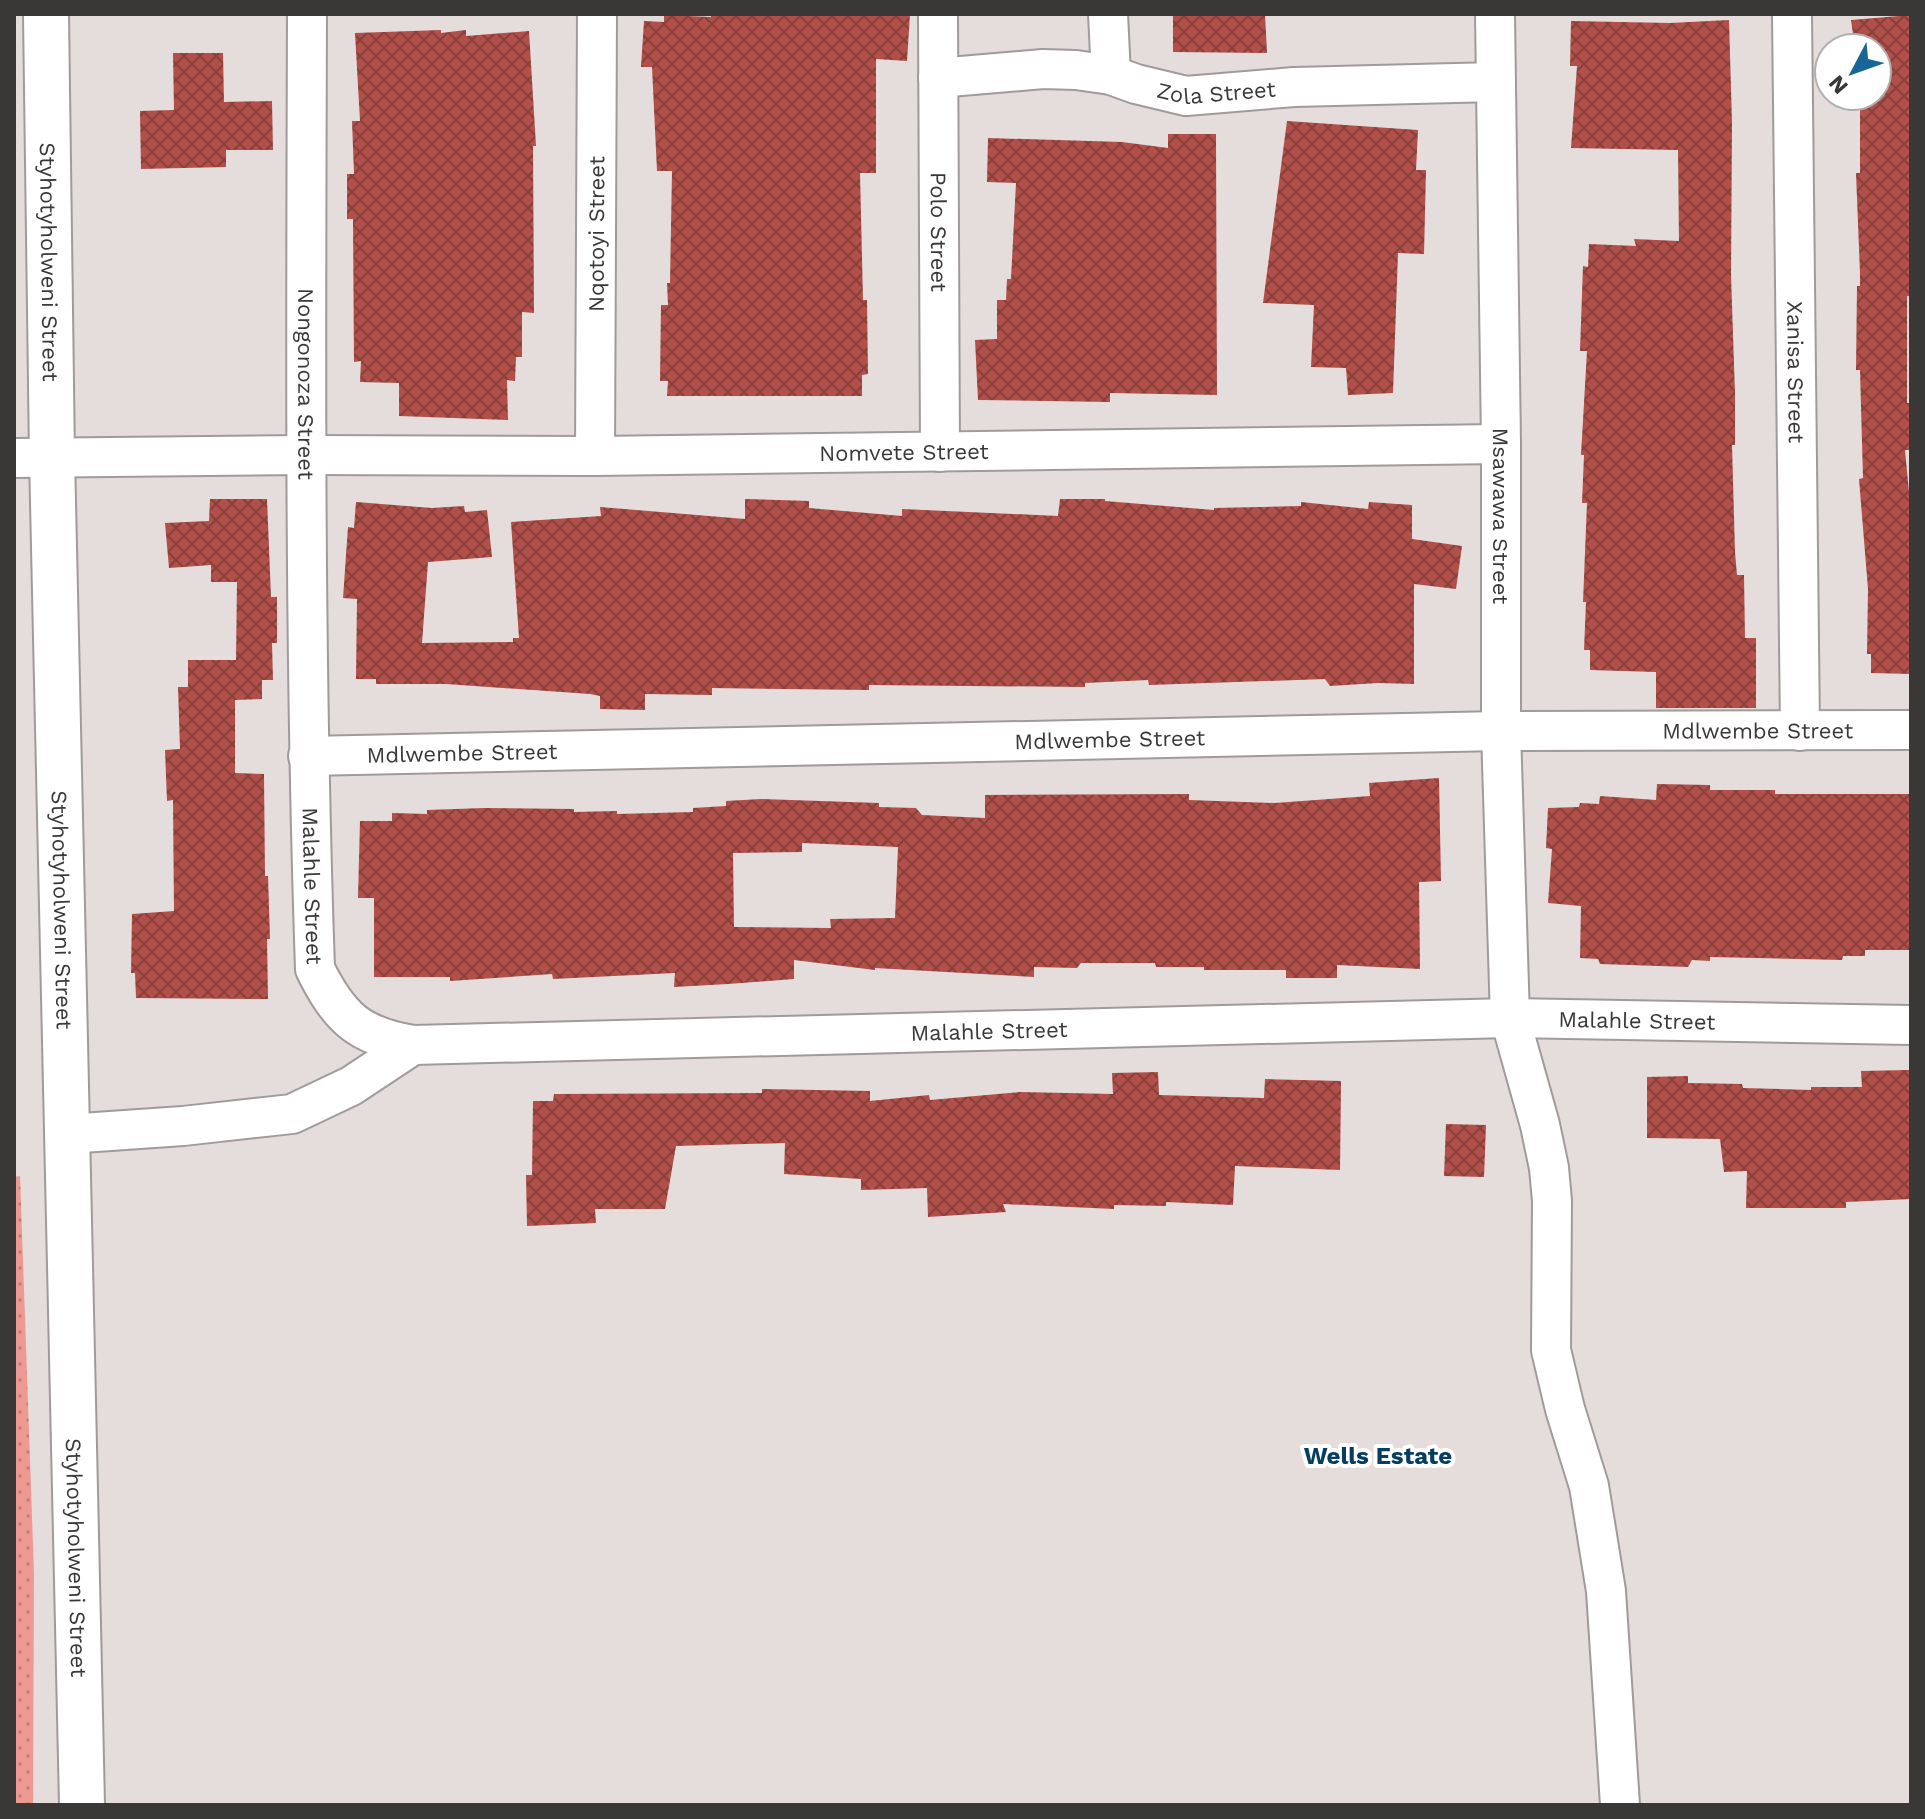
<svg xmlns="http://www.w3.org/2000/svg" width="1925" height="1819" font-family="'Work Sans',sans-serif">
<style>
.grass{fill:url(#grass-dots)}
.building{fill:url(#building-cross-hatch);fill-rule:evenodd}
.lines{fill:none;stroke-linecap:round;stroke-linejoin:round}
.street-casing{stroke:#a19a9a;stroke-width:42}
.secondary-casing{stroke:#a19a9a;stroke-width:48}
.street{stroke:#fff;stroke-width:38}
.secondary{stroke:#fff;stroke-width:44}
.labels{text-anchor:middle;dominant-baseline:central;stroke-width:8;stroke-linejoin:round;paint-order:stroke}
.street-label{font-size:22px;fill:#3a3737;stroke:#fff}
.neighbourhood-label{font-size:24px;font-weight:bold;fill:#063d60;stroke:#fff}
</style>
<defs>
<pattern id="grass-dots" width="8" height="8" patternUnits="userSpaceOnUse" patternTransform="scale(2)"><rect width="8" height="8" fill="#ee9a92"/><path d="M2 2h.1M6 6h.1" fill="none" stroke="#c27e78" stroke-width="1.8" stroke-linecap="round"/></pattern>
<pattern id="building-cross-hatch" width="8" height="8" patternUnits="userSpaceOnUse" patternTransform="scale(2)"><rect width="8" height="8" fill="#b14f49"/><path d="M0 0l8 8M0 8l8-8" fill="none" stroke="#893f3b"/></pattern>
</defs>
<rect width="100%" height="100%" fill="#e4dddc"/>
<polygon class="grass" points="20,1176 34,1573 33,1805 14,1805 14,1177"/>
<g class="building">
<polygon points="711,14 910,14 907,61 876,59 876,173 860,173 863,300 867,300 868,374 862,375 862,396 667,396 668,381 660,381 661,305 668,305 667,283 670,283 672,171 657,171 652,67 641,67 644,21 664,22 664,15 711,17"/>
<polygon points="1173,14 1265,14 1267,53 1173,52"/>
<polygon points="1911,15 1911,296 1907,296 1907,403 1911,403 1911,450 1905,450 1911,513 1911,674 1871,673 1871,654 1867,654 1868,589 1859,479 1863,478 1860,370 1856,370 1857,286 1860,286 1860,273 1856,173 1860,173 1860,96 1877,96 1877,48 1855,48 1851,20"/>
<polygon points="1729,20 1732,123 1731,275 1735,394 1735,445 1732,445 1735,552 1737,575 1744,575 1745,638 1756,638 1756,708 1656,708 1656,672 1590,670 1590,650 1584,650 1586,602 1583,602 1587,503 1582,503 1584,455 1581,455 1587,351 1580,351 1583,266 1588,267 1589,244 1636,246 1634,239 1679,241 1678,150 1571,148 1577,66 1570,66 1571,21 1670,23"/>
<polygon points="441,30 441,33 466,30 466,36 529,31 536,146 533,146 534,313 522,312 522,357 516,357 515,381 507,380 508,420 399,416 399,383 360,382 361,361 354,362 353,219 347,219 347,174 354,174 352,121 360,121 355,33"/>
<polygon points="173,53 223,53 224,102 272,101 273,150 226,150 226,167 141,169 140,111 174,110"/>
<polygon points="1287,121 1418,130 1416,170 1426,170 1424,254 1398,253 1393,393 1348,395 1346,368 1311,367 1314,305 1263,303"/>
<polygon points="1168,134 1216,134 1217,395 1110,393 1110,402 978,400 975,340 997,339 997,300 1006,300 1007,279 1011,279 1016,183 987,182 988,138 1122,142 1168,148"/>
<polygon points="210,499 267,499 271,597 277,597 277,643 272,643 273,680 262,680 262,699 235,700 235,773 264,774 265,876 268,876 270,939 267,939 268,999 136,998 135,973 131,973 132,914 174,911 173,800 167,801 165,750 180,749 178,687 188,687 188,660 236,660 237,582 211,582 211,565 169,568 165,523 209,521"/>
<polygon points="745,499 809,501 809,508 902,516 902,509 1058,516 1060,499 1105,499 1105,501 1214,510 1214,508 1301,506 1301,502 1368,509 1369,502 1412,505 1412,539 1462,546 1456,589 1414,584 1414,684 1378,683 1330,686 1325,679 1149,685 1148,680 1085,683 1085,687 869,685 869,690 712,688 712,695 645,694 645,710 600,709 600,696 590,694 446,684 376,684 376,679 356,679 357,599 343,598 348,527 354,528 356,502 432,508 464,506 465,512 487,510 492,557 428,562 422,643 513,642 513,638 519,638 511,522 601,516 600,507 745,519"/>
<path d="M1439,778L1441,881L1419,882L1420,969L1337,965V978H1286V970H1204V967H1156L1155,963H1081L1077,968L1034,967V977L875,968V970L794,960V979L728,984L674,987L675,973L553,979L552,974L450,981V977H374V898H358L360,821H392V813L427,814V810L484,808L574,809V812L617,811V814L693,812V808L726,806V801L761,799L879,803V807L916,808L922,815L985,818V795L1189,794V800L1275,803L1370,796L1369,783ZM802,843L898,847L895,918L830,919L831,928L734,927L733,853L802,852Z"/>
<polygon points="1657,784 1710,785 1710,790 1775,790 1775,794 1911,794 1911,950 1865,950 1865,956 1843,956 1842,960 1710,957 1710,961 1692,960 1688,967 1600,964 1598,959 1580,958 1581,906 1548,903 1552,849 1546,848 1548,808 1579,807 1580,803 1599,804 1600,796 1656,800"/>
<polygon points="1909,1070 1911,1199 1846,1202 1846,1208 1746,1208 1747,1171 1724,1172 1720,1139 1647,1138 1647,1077 1688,1076 1688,1083 1742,1084 1743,1088 1811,1090 1811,1087 1862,1087 1861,1071"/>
<polygon points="1158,1072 1159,1095 1264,1098 1265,1079 1341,1081 1340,1170 1235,1166 1233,1205 1166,1202 1166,1206 1114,1205 1114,1209 1003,1204 1006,1212 928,1217 927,1188 861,1190 861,1179 784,1174 785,1143 676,1146 665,1209 595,1209 596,1223 527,1226 526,1175 532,1175 533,1101 553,1101 554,1094 762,1093 762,1089 870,1091 870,1101 929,1095 930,1100 1020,1092 1113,1094 1112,1073"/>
<polygon points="1446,1124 1486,1125 1484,1177 1444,1176"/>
</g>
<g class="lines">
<g class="street-casing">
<g id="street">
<path id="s1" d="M307,14C306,332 304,650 315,969C339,1017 358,1036 413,1045L1510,1018L1911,1025"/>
<path id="s2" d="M938,14L940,452"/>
<polyline points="1108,14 1111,75"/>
<path id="s3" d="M1495,14L1501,444V731L1510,1018L1540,1125L1549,1168L1552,1201L1551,1350L1565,1409L1589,1486L1606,1591L1620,1805"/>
<path id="s4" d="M1792,14L1800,731"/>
<path id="s5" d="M938,78L1043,69L1076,70L1111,75L1136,84L1186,96L1294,87L1496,82"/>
<path id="s6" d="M595,456L597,14"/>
<path id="s7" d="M14,458L305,455L595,456L1501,444"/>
<path id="s8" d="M308,756L1501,731L1911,730"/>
<polyline points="67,1134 183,1126 292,1114 351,1086 413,1045"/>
</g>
</g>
<g class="secondary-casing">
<g id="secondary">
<path id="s9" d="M46,14L52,457L82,1805"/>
</g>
</g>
<use href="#street" class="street"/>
<use href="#secondary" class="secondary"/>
</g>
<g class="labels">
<g class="street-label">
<text stroke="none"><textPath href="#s5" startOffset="282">Zola Street</textPath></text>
<text stroke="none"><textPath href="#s2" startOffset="218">Polo Street</textPath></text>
<text stroke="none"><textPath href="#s6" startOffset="222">Nqotoyi Street</textPath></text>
<text stroke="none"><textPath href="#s9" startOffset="248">Styhotyholweni Street</textPath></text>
<text stroke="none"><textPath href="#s4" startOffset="358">Xanisa Street</textPath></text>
<text stroke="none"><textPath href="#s1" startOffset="370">Nongonoza Street</textPath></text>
<text stroke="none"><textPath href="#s7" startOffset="890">Nomvete Street</textPath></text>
<text stroke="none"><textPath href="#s3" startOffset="502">Msawawa Street</textPath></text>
<text stroke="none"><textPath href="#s8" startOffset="1450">Mdlwembe Street</textPath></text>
<text stroke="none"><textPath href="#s8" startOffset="802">Mdlwembe Street</textPath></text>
<text stroke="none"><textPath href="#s8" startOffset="154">Mdlwembe Street</textPath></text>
<text stroke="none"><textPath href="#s1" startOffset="872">Malahle Street</textPath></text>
<text stroke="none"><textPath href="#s9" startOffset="896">Styhotyholweni Street</textPath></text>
<text stroke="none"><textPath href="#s1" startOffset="2310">Malahle Street</textPath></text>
<text stroke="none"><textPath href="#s1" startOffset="1662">Malahle Street</textPath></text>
<text stroke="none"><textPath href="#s9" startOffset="1544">Styhotyholweni Street</textPath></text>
</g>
<g class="neighbourhood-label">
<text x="1378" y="1456">Wells Estate</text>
</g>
</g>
<rect width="1925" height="1819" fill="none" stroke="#3a3737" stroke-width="32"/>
<g transform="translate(1853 72) rotate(229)"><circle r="38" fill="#ffffff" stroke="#b0afaf" stroke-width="2"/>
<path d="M0-6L14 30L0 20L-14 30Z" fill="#186698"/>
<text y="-12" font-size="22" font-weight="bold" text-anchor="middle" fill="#3a3737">N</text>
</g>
</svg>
